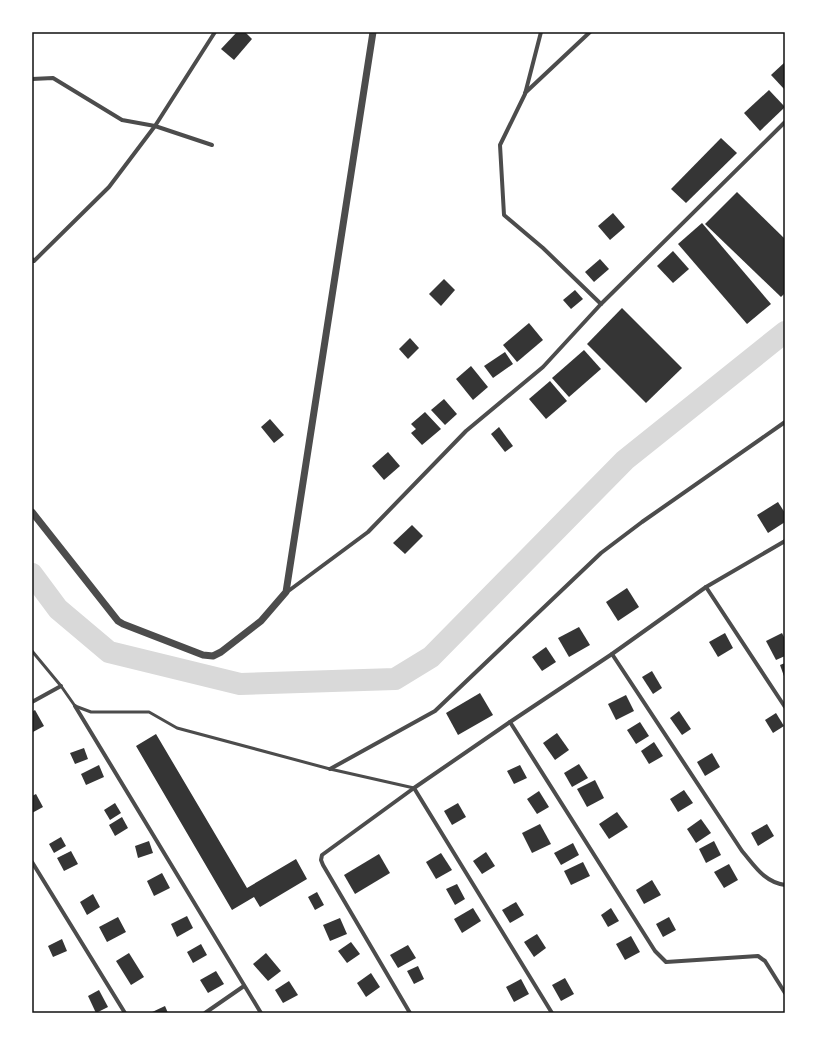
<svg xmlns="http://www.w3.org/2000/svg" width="817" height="1045" font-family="'Sofia Sans Condensed',sans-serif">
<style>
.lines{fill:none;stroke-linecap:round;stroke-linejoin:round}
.river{stroke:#d9d9d9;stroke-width:22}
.building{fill:#353535}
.service{stroke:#4c4c4c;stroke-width:3}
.minor{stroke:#4c4c4c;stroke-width:4}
.tertiary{stroke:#4c4c4c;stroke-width:7}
.neatline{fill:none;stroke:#111;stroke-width:1.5}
</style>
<rect width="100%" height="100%" fill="#fff"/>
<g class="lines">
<polyline class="river" points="32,574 58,609 109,652 240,684 395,679 431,657 625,460 785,332"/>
</g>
<g class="building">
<polygon points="237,32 245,32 252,39 234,60 221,49"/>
<polygon points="785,62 785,90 771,75"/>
<polygon points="769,90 785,107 760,131 744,113"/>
<polygon points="721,138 737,153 686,203 671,189"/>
<polygon points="737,192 785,239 785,293 781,297 705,224"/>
<polygon points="613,213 625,227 610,240 598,226"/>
<polygon points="702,223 771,304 747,324 678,244"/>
<polygon points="673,251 689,269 673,283 657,266"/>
<polygon points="600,259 609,269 594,282 585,272"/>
<polygon points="444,279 455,290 441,306 429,294"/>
<polygon points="575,290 583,299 571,309 563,300"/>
<polygon points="622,308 682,368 646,403 587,344"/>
<polygon points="529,323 543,340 517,362 503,345"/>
<polygon points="410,338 419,348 408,359 399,349"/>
<polygon points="584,350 601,369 569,397 552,378"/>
<polygon points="505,352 513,364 493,378 484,366"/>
<polygon points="471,366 488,387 473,400 456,379"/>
<polygon points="550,381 567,401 546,419 529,399"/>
<polygon points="444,399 457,414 445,425 431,410"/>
<polygon points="425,412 441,429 422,445 411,433 416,429 411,424"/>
<polygon points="270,419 284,435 274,443 261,427"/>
<polygon points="499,427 513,446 505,452 491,434"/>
<polygon points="388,452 400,466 384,480 372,466"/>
<polygon points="778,502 785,513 785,522 768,533 757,515"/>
<polygon points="412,525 423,536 405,554 393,543"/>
<polygon points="627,588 639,607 618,621 606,602"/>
<polygon points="579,627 590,645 569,657 558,638"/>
<polygon points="725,633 733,648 718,657 709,642"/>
<polygon points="782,633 785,639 785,656 776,660 766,641"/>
<polygon points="546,647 556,662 542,671 532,657"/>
<polygon points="785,663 785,679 780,665"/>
<polygon points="652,671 662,688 653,694 642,677"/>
<polygon points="480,693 493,715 458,735 446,713"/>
<polygon points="626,695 634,711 616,720 608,704"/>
<polygon points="35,710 44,726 33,732 32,712"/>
<polygon points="679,711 691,729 682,735 670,718"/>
<polygon points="776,713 784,726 773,733 765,720"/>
<polygon points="640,722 649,736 636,744 627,730"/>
<polygon points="557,733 569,750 555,760 543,743"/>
<polygon points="156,734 247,888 296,859 307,879 260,907 254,897 232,910 136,746"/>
<polygon points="654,742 663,756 649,764 641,751"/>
<polygon points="84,748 88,759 75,764 70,753"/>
<polygon points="712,753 720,767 705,776 697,762"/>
<polygon points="579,764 588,778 572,787 564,773"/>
<polygon points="99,765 104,777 86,785 81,774"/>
<polygon points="520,765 527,778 514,784 507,771"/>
<polygon points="595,780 604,798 587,807 577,789"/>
<polygon points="684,790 693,803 678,812 670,799"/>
<polygon points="539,791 549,807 537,814 527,799"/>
<polygon points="36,794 43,807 32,813 32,796"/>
<polygon points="115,803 121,813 110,820 104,810"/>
<polygon points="458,803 466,817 452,825 444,811"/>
<polygon points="617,812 628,827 609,839 599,824"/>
<polygon points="122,817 128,828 115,836 109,825"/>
<polygon points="701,819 711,833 696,843 687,829"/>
<polygon points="540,824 551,844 532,853 522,833"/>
<polygon points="767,824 774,836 758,846 751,833"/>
<polygon points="61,837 66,846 54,853 49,844"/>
<polygon points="149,841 153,853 138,858 135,846"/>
<polygon points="714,841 721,855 706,863 699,849"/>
<polygon points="573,843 579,855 561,865 554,853"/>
<polygon points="71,851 78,864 64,871 57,858"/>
<polygon points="486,852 495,866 482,874 473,861"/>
<polygon points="441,853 452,870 436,879 426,862"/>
<polygon points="379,854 390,873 355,894 344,875"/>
<polygon points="583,862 590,876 571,885 564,871"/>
<polygon points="729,864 738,880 724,888 714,872"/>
<polygon points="162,873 170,888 154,896 147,881"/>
<polygon points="652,880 661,895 644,904 636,890"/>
<polygon points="457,884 465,899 455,905 446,889"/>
<polygon points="317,892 324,905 315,910 308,897"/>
<polygon points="93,894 100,907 87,915 80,902"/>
<polygon points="516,902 524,915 510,923 502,910"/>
<polygon points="473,908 481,921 462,933 454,919"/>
<polygon points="611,908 619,921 608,927 601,915"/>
<polygon points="187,916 193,928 177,937 171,924"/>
<polygon points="118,917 126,932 107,942 99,927"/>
<polygon points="669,917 676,930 663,937 656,924"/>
<polygon points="340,918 347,934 330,941 323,925"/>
<polygon points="537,934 546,948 534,957 524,942"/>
<polygon points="631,936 640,952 625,960 616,944"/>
<polygon points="62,939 67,951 53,957 48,946"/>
<polygon points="351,942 360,954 347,963 338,951"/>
<polygon points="201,944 207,955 193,963 187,952"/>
<polygon points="408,945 416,958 398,968 390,955"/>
<polygon points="129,953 144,977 131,985 116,961"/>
<polygon points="266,953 281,971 268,981 253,964"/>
<polygon points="418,966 424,979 414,984 407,971"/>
<polygon points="216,971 224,984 208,993 200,980"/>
<polygon points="371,973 380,987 366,997 357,983"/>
<polygon points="565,978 574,994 561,1001 552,985"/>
<polygon points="521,979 529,994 514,1002 506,987"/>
<polygon points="289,981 298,995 283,1003 275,990"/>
<polygon points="99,990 108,1007 96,1013 88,996"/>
<polygon points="165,1006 168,1013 150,1013"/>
</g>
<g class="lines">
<polyline class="service" points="32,651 61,686 75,706 91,712 149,712 177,728 330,769 414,788"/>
<g class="minor">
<polyline points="541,32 525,94 500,145 504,215 543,248 601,304"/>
<polyline points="32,79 53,78 122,120 155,126 212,145"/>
<polyline points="525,93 590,32"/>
<polyline points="32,259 34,261 109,187 155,126 215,32"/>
<polyline points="706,587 785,707"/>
<polyline points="287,592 368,532 466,431 543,367 601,304 785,122"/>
<path d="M612,654L742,851C755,866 764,882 785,885"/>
<polyline points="32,702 61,686"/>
<polyline points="75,706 261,1013"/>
<polyline points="510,722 655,951 666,962 758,956 765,961 785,993"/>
<polyline points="330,769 435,711 601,553 642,522 785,422"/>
<polyline points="414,788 552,1013"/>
<polyline points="32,862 125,1013"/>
<polyline points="205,1013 244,986"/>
<polyline points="410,1013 323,865 321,860 322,855 414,788 510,722 612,654 706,587 785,541"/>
</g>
<polyline class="tertiary" points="32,512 118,621 123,624 203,655 213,656 221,652 261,621 286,592 373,32"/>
</g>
<rect width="817" height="1045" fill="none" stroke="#ffffff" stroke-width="66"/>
<rect x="33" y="33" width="751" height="979" class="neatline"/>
</svg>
